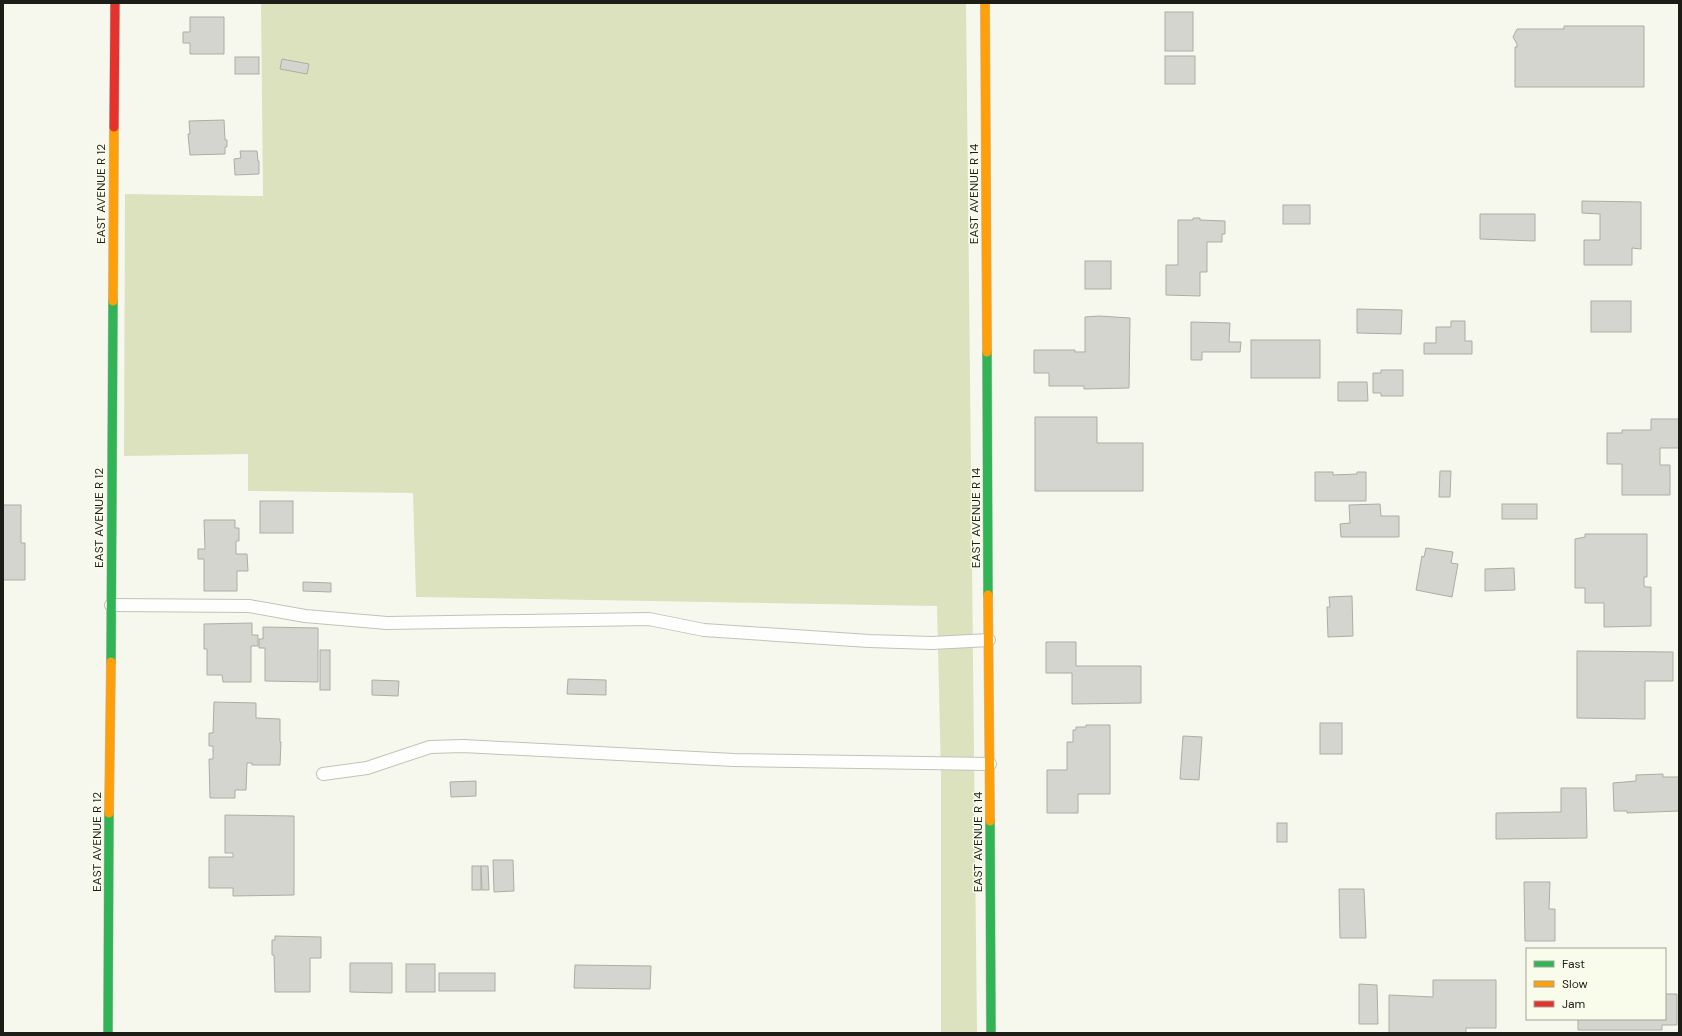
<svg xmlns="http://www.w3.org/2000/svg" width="1682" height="1036" font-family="'DM Sans',sans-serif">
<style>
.green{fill:#dce2bd}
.building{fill:#d4d5ce;stroke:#acada6}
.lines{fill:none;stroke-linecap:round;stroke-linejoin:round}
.lane-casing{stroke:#c1c2bb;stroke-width:14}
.fast-casing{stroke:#c1c2bb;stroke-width:10}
.slow-casing{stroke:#c1c2bb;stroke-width:10}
.jam-casing{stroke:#c1c2bb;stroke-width:10}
.lane{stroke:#fefefc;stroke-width:12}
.fast{stroke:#30b455;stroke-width:9}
.slow{stroke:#ff9f0a;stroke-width:9}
.jam{stroke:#e5322d;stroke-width:9}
.labels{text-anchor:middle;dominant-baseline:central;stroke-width:3;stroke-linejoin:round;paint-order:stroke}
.street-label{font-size:12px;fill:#1c1d17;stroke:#f9fcea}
</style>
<rect width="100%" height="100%" fill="#f6f8ee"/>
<polygon class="green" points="261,3 966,3 977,1033 941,1033 941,775 937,606 416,597 413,493 248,491 248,454 124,456 125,194 263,196"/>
<g class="building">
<rect x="1165" y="12" width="28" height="39"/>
<polygon points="190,17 224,17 224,54 190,54 190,43 183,43 183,32 190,32"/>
<polygon points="1564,26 1644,26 1644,87 1515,87 1515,47 1517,47 1517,44 1513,37 1517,29 1564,29"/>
<rect x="1165" y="56" width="30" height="28"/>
<rect x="235" y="57" width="24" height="17"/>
<polygon points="282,59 309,64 307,74 280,69"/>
<polygon points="224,120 225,140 227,140 227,147 225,147 225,154 190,155 188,134 190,134 189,121"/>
<polygon points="240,151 257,151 258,161 259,161 259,174 235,175 234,159 241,158"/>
<polygon points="1582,201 1641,202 1641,249 1632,248 1632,265 1584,265 1584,240 1600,240 1600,214 1582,213"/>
<rect x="1283" y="205" width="27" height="19"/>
<polygon points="1480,214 1535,214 1535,241 1480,239"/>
<polygon points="1193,218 1200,218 1200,220 1225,221 1225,234 1222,234 1222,242 1207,242 1207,272 1200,272 1200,296 1166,295 1166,265 1178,265 1178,220 1193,220"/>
<rect x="1085" y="261" width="26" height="28"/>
<rect x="1591" y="301" width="40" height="31"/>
<polygon points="1357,309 1402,310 1401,334 1357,333"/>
<polygon points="1099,316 1130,318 1129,388 1084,389 1084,386 1049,386 1049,373 1034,373 1034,350 1075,350 1075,352 1085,352 1085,317"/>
<polygon points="1451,321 1465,321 1465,341 1472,341 1472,354 1424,354 1424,343 1436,343 1436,327 1451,327"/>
<polygon points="1191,322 1230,323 1229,342 1241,342 1240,352 1202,352 1202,360 1191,360"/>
<rect x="1251" y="340" width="69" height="38"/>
<polygon points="1381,370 1403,370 1403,396 1381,396 1381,393 1373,393 1373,373 1381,373"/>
<polygon points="1338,382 1367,382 1368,401 1338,401"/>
<polygon points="1035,417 1097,417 1097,443 1143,443 1143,491 1035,491"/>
<polygon points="1651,419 1679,419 1679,448 1660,448 1660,465 1670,465 1670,495 1622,495 1622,464 1607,464 1607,433 1622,433 1622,430 1651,430"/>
<polygon points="1440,471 1451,471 1450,497 1439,497"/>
<polygon points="1315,472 1333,472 1333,475 1357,474 1357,472 1366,472 1366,501 1315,501"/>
<rect x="260" y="501" width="33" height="32"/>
<polygon points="1380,504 1381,516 1399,516 1399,537 1341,537 1340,524 1350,523 1349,505"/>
<rect x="1502" y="504" width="35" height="15"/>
<polygon points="3,505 21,505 21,543 25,543 25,580 3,580"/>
<polygon points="204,520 235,520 235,528 239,528 239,541 236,541 236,554 247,554 248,571 237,571 237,591 204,591 204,559 198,559 198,549 205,549"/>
<polygon points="1585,534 1647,534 1647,577 1644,577 1644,585 1645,587 1651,587 1651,626 1604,627 1604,603 1585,603 1585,588 1575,588 1575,539 1585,537"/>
<polygon points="1426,548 1453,552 1451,563 1458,564 1452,597 1416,590 1422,556 1424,557"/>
<polygon points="1514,568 1515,590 1485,591 1485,569"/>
<polygon points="303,582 331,583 331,592 303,591"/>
<polygon points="1352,596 1353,636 1328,637 1327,607 1330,607 1329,597"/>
<polygon points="252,623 252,635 258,635 258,646 251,646 251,682 223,682 222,675 207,675 207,649 204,649 204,624"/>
<polygon points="263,627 318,628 318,682 265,681 265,648 259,648 259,639 263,639"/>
<polygon points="1046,642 1076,642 1076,666 1141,666 1141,703 1072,704 1072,673 1046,673"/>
<rect x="320" y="650" width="10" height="40"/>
<polygon points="1577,651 1673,652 1673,681 1645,681 1645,719 1577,718"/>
<polygon points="568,679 606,680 606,695 567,694"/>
<polygon points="372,680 399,681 398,696 372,695"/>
<polygon points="214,702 256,703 256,718 280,719 280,742 281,742 280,765 252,765 252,763 247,763 246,790 235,790 235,798 210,798 209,759 213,759 213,746 209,746 209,733 213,733"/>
<rect x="1320" y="723" width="22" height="31"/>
<polygon points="1086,725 1110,725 1110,794 1078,794 1078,813 1047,813 1047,770 1067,770 1067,742 1073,742 1073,730 1076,730 1076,727 1086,727"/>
<polygon points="1183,736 1202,737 1199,780 1180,779"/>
<polygon points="1663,774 1663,777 1679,777 1679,811 1627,813 1627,811 1614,811 1613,783 1636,781 1636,775"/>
<polygon points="476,781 476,796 451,797 450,782"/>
<polygon points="1561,788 1586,788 1587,838 1496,839 1496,813 1561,812"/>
<polygon points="225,815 294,816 294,895 233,896 233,888 209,888 209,857 233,857 233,853 225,853"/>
<rect x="1277" y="823" width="10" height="19"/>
<polygon points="493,860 513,860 514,891 494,892"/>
<rect x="472" y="866" width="9" height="24"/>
<polygon points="481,866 488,866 489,890 482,890"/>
<polygon points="1524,882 1550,882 1549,909 1555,909 1555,941 1525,941"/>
<polygon points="1339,889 1364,889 1366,938 1340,938"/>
<polygon points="275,936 321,937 321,958 310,958 310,992 275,992 274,955 272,955 272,940 275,940"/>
<polygon points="350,963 392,963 392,993 350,992"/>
<rect x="406" y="964" width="29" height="28"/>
<polygon points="575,965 651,966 650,989 574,988"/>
<rect x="439" y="973" width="56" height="18"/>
<polygon points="1433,980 1496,980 1496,1028 1466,1028 1466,1033 1389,1033 1389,995 1433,997"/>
<polygon points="1359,984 1377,985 1378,1024 1359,1024"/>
<polygon points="1665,994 1677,994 1677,1025 1662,1025 1662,1030 1578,1030 1578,1019 1665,1019"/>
</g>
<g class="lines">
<g class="lane-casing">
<g id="lane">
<polyline points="111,605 249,606 305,616 387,623 649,619 704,630 869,641 932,643 989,640"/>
<polyline points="323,774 367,768 430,747 463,746 734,760 990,764"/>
</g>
</g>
<g class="fast-casing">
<g id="fast">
<polyline points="987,352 988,595"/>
<polyline points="111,662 113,301"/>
<polyline points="990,821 991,1033"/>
<polyline points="108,1033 109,813"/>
</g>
</g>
<g class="slow-casing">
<g id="slow">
<polyline points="985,3 987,352"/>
<polyline points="113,301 114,127"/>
<polyline points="988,595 990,821"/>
<polyline points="109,813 111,662"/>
</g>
</g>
<g class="jam-casing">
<polyline id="jam" points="114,127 115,3"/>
</g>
<use href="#lane" class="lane"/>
<use href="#fast" class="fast"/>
<use href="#slow" class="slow"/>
<use href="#jam" class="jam"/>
</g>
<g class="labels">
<g class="street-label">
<text transform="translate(101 194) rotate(-90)">EAST AVENUE R 12</text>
<text transform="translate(974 194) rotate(-90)">EAST AVENUE R 14</text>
<text transform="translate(99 518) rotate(-90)">EAST AVENUE R 12</text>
<text transform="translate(976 518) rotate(-90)">EAST AVENUE R 14</text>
<text transform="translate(97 842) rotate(-90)">EAST AVENUE R 12</text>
<text transform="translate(978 842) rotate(-90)">EAST AVENUE R 14</text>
</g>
</g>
<rect width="1682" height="1036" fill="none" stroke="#1c1d17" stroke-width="8"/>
<rect x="1526" y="948" width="140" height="72" fill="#f9fcea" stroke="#a1a396"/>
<rect x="1534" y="961" width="20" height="6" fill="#30b455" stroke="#a1a396"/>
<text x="1562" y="968" font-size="12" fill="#1c1d17">Fast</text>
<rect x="1534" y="981" width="20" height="6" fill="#ff9f0a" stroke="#a1a396"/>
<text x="1562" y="988" font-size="12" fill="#1c1d17">Slow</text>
<rect x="1534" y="1001" width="20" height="6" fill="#e5322d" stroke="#a1a396"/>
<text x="1562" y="1008" font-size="12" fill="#1c1d17">Jam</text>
</svg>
